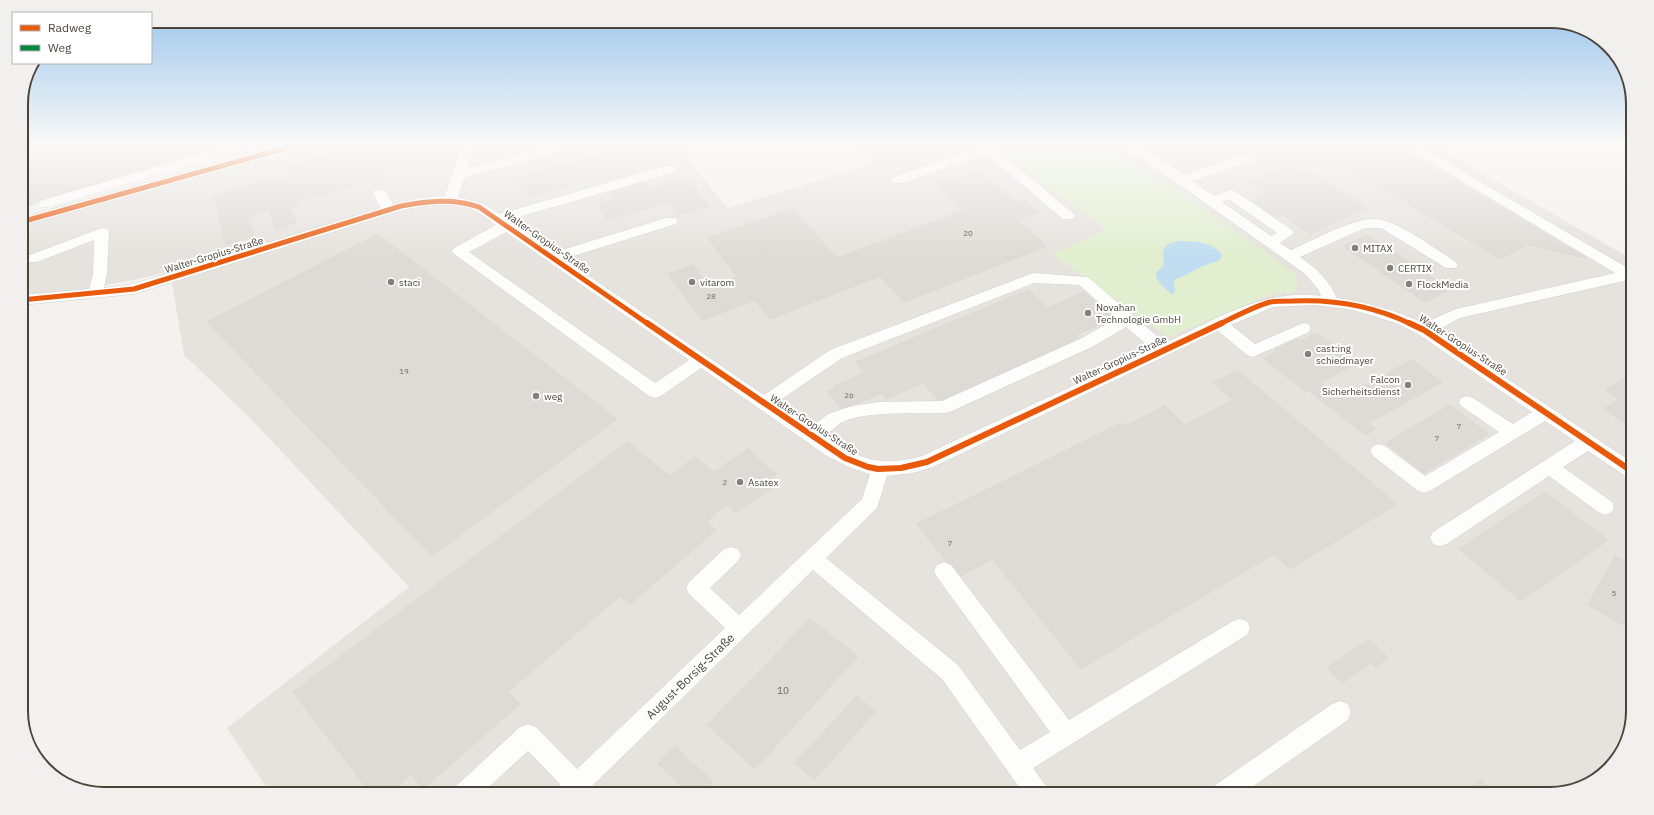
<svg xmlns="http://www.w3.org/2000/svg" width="1654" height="815" font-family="'IBM Plex Sans',sans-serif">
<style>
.industrial{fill:#e6e2de}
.green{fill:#e1eecf}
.water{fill:#c0ddf1}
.building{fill:#dedbd6;stroke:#dcd9d4}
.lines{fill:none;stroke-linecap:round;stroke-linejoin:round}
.minor-casing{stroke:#d2d0cb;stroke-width:1}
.minor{fill:#fdfdfc;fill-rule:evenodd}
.quiet{stroke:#00873e;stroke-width:4;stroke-dasharray:8 4;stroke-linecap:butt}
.cycleway-far1-casing{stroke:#fff;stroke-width:7}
.cycleway-casing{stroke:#fff;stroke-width:8}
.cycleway-far1{stroke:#e8590c;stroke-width:5}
.cycleway{stroke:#e8590c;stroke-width:6}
.poi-dot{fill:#868178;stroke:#fff;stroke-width:1.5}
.labels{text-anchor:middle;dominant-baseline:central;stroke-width:4;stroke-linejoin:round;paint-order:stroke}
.number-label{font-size:8px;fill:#706a61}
.street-label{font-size:10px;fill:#4b4439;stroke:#fff}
.poi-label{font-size:10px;fill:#4b4439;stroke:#fff;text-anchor:start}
.near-number-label{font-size:10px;fill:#706a61}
.near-street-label{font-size:12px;fill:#4b4439;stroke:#fff}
.rim{fill:none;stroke:#4b4439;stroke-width:2}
</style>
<rect width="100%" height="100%" fill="#f4f2ee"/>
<polygon class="industrial" points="319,144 681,144 694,168 728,208 874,163 854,144 1034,144 1009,152 1016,163 1106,229 1107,148 1078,144 1432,144 1633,260 1633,711 1625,748 1596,780 1550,794 271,794 227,728 409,587 249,417 184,355 170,272 84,290 21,294 21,224"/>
<polygon class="green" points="1032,144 1078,144 1107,148 1185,196 1296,274 1297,292 1271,294 1168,337 1052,254 1106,229 1016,163 1008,151"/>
<path class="water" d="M1178,241C1195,241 1210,241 1222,254L1219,261C1202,264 1190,274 1174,280L1175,292L1172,294C1165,289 1156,282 1156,273L1164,265L1163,250L1168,244Z"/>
<g class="building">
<polygon points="21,144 227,144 40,200 37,203 21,208"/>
<polygon points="1166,144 1219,144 1219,160 1207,158 1200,160 1187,158"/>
<polygon points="1309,144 1391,144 1511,213 1586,258 1527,245 1500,259"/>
<polygon points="365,145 381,177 297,202 298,205 290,207 296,223 276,229 269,210 247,217 253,236 226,245 214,196 266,180 268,185 292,178 288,166"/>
<polygon points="615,150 622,161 630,158 639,172 603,182 599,177 532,196 527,187 520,189 514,179"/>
<polygon points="1290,166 1304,175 1310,172 1367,208 1310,234 1283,215 1277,218 1253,201 1267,195 1249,183"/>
<polygon points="979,171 1017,203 1025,200 1038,212 1017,220 1047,246 904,302 880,276 770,319 755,300 702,320 668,274 693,265 709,287 737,277 708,238 793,209 837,258 963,211 937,185"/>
<polygon points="688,177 709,206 678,215 669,202 608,220 598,204 613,200 609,193 646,182 651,188"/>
<polygon points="378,234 617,419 432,556 207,322"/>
<polygon points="1367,235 1418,268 1450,289 1425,302 1343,246"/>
<polygon points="1028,290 1047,308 1084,292 1112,316 1104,320 1105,322 1076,335 1079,338 942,400 938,400 923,383 886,399 882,393 858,403 841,408 827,391 835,388 834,386 865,373 856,362"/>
<polygon points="1316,333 1357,363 1320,383 1340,399 1412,360 1442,382 1369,423 1376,429 1365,435 1308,390 1305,391 1264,359 1277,351 1275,349 1298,339 1301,341"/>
<polygon points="1238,371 1397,504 1290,569 1274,554 1081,669 992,559 961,576 952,564 946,561 917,524 1121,423 1125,426 1165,406 1185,425 1233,400 1213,383"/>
<polygon points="1633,374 1633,428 1604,409 1619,399 1606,390"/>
<polygon points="1450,405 1489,434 1424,473 1386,443"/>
<polygon points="627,442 670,476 695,457 714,472 749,448 762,463 777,474 771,478 775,486 735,513 727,504 706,522 716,530 630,604 620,596 508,692 520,704 423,789 411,775 388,794 371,794 293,692"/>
<polygon points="1545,492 1608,540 1521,601 1459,549"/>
<polygon points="1615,556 1633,566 1633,618 1627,615 1623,625 1588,605"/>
<polygon points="810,619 858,656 755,769 707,725"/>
<polygon points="1369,639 1388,658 1375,667 1371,663 1342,683 1327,668"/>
<polygon points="857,696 875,712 814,780 795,763"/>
<polygon points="675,746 713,782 702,794 689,794 658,764"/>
<polygon points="1481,780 1495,794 1463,794"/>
</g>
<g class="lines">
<g class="minor-casing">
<g id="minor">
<polygon points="233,144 253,144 251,147 50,207 40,207 38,204 40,201"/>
<polygon points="285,144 306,144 304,147 21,226 21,218"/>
<path d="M462,144H474L467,169L557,144H578L576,147L464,178L458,197L484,204L499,214L665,166H675L677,169L675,172L508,220L555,252L666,218H676L678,221L676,224L564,259L764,395L830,350L1033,273L1088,277L1165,343C1214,320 1264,288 1321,296L1318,289L1304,273L1146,161L1115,147L1113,144C1144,144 1159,158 1184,175L1245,154H1255L1256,157L1255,160L1192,181L1214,196L1230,190L1235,191L1292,230L1294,233L1280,243L1291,250C1312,241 1354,217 1376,219C1398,221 1436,249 1456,262L1458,265L1456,268H1446L1381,228H1365L1300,257C1316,268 1329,280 1337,298C1367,302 1397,311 1424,323L1456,309L1615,273L1400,144H1416L1633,271V279L1460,318L1436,331L1633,463V479L1627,477L1588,451L1563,467L1612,502L1614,507L1612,512L1605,515L1598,512L1549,476L1447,544L1440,546L1433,544L1430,538L1433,532L1575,441L1545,421L1430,491L1424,493L1418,491L1373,456L1370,451L1373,446L1379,444L1385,446L1425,476L1499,432L1461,406L1459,402L1461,398L1467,396L1473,398L1513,424L1532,412L1418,334L1396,323L1353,310L1315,305L1273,307L1231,325L1255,344L1303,323L1309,324L1311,328L1309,332L1253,357L1247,355L1218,331L933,467L913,473L887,476L877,508L826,558L958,665L1020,750L1050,732L937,577L934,571L937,565L944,562L951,565L1069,720L1233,621L1240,619L1247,621L1250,628L1247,635L1033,768L1046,786L1050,794H1024L942,679L813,570L585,793L555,794L560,784L528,751L481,794H452L456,786L520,727L528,724L536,727L577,769L725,628L689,594L686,588L689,582L724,549L731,547L738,549L741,555L738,561L710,588L739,615L862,499L870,474L851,468L827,456L701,368L661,396L655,398L649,396L454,254L452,251L454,248L496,225C489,220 481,213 473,210C452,200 425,206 403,210L134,294L21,305V295L89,289L93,274L94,240L37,262H27L25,259L27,256L102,228L107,229L109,232L107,274L104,288L133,284L381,208L373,193L375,190H385L393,204L421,198L445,196ZM1229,199L1277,233L1271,236L1222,202ZM506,232L689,360L655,383L469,252ZM1034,283L1079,285L1117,318L1080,339L942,401L878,402L852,406L828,414L812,427L776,403L842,358ZM1126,327L1152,349L922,456C881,467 859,460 825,436C830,432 834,428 839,424C861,410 917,414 944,413L950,412L1092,347Z"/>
<polygon points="989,144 1008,144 997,150 1073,213 1075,216 1073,219 1063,219 986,154 903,183 893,183 891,180 893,177"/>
<polygon points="1340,701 1348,704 1351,712 1348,720 1242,794 1210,794 1214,786 1332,704"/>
</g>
</g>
<use href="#minor" class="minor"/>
<polyline class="quiet" points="1629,275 1633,274"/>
<g class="cycleway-far1-casing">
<g id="cycleway-far1">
<polyline points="21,222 300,144"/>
<path d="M21,300L134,289L401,206C428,201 453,198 479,207L648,324"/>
<path d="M1220,324C1236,316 1253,307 1270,302C1277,301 1285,301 1292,301C1332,299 1374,306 1411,324"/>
</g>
</g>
<g class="cycleway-casing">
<g id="cycleway">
<polyline points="647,323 845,458 868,467 878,469 901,468 927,462 1222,323"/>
<polyline points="1409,323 1424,330 1633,472"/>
</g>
</g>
<use href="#cycleway-far1" class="cycleway-far1"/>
<use href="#cycleway" class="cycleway"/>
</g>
<linearGradient id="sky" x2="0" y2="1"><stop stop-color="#98c4ec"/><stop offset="0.56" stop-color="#faf9f7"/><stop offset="1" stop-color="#faf9f7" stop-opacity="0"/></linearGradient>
<rect width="1654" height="258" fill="url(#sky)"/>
<g class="poi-dot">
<circle cx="1355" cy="248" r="4"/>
<circle cx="1390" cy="268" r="4"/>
<circle cx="391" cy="282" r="4"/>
<circle cx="692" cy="282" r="4"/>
<circle cx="1409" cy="284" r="4"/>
<circle cx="1088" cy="313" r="4"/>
<circle cx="1308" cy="354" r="4"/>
<circle cx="1408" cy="385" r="4"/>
<circle cx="536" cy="396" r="4"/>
<circle cx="740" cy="482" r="4"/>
</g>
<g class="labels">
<g class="number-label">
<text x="968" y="233">20</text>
<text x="711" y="296">28</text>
<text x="404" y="371">19</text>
<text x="849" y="395">26</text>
<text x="1459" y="426">7</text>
<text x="1437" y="438">7</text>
<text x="725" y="482">2</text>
<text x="950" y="543">7</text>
<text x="1614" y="593">5</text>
</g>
<g class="street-label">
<text transform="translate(547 242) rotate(35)">Walter-Gropius-Straße</text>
<text transform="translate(214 255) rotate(-17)">Walter-Gropius-Straße</text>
<text transform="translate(1463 345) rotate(33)">Walter-Gropius-Straße</text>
<text transform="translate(1120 360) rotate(-25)">Walter-Gropius-Straße</text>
<text transform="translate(814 425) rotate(33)">Walter-Gropius-Straße</text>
</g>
<g class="poi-label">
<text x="1363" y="248">MITAX</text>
<text x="1398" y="268">CERTIX</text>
<text x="399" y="282">staci</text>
<text x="700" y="282">vitarom</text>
<text x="1417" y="284">FlockMedia</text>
<text x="1096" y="307">Novahan<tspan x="1096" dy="12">Technologie GmbH</tspan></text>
<text x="1316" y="348">cast:ing<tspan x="1316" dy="12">schiedmayer</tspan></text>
<text x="1400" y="379" text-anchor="end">Falcon<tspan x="1400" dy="12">Sicherheitsdienst</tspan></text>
<text x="544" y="396">weg</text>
<text x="748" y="482">Asatex</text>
</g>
<g class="near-number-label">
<text x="783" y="690">10</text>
</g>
<g class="near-street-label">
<text transform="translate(690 676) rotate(-44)">August-Borsig-Straße</text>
</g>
</g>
<path d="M0 0H1654V815H0ZM104 28H1550A76 76 0 0 1 1626 104V711A76 76 0 0 1 1550 787H104A76 76 0 0 1 28 711V104A76 76 0 0 1 104 28Z" fill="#f1f0ef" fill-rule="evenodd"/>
<path class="rim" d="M104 28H1550A76 76 0 0 1 1626 104V711A76 76 0 0 1 1550 787H104A76 76 0 0 1 28 711V104A76 76 0 0 1 104 28Z"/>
<rect x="12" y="12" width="140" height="52" fill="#ffffff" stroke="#b7b4b0"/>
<rect x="20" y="25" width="20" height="6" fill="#e8590c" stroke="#b7b4b0"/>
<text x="48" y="32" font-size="12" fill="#4b4439">Radweg</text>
<rect x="20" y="45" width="20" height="6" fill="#00873e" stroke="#b7b4b0"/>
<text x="48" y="52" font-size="12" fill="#4b4439">Weg</text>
</svg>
